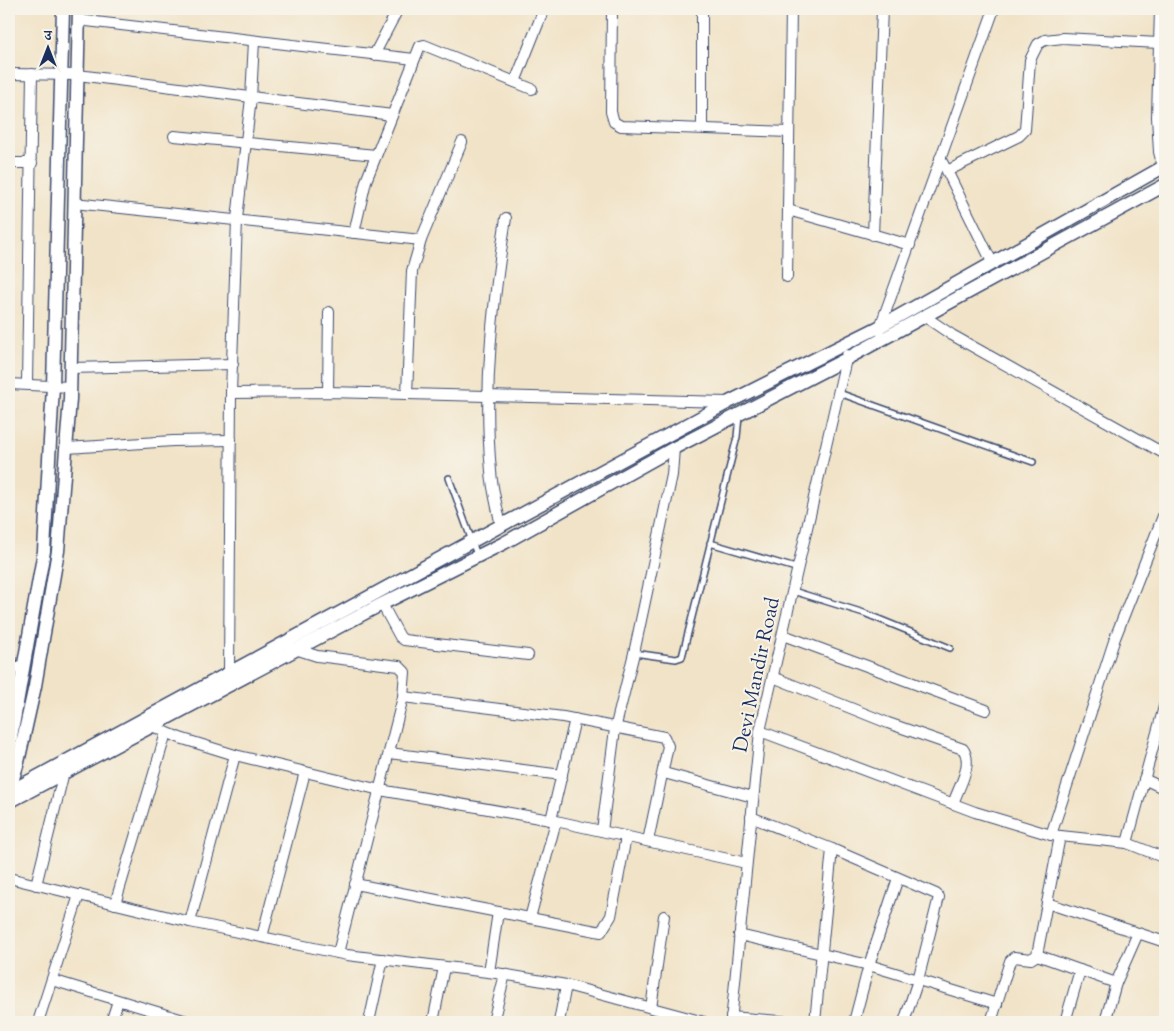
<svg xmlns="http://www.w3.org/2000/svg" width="1174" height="1031" font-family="'Sorts Mill Goudy','Noto Serif Devanagari',serif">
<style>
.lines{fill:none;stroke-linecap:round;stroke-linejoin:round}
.service-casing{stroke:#3b4a6e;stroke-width:8}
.minor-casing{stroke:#3b4a6e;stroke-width:12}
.tertiary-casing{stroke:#3b4a6e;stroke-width:15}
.service{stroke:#fff;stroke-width:5}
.minor{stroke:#fff;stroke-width:10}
.tertiary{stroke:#fff;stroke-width:12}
.labels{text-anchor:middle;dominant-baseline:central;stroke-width:4;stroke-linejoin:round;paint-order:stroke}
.street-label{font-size:20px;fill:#1b2f5e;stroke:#f7f3e8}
</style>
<rect width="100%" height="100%" fill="#f7f3e8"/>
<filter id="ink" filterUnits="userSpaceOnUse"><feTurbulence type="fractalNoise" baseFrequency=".02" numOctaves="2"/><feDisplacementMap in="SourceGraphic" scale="10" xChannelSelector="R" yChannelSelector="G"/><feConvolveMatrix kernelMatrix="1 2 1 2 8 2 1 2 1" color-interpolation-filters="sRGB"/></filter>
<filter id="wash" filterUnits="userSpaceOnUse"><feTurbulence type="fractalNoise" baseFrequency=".0096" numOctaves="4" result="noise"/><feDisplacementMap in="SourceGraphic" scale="20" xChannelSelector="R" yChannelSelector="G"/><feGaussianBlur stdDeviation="1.12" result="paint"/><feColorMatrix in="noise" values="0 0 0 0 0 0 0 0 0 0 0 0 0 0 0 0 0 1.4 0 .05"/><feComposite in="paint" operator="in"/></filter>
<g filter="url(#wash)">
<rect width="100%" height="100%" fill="#f1e3c7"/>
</g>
<g filter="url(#ink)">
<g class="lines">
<g class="service-casing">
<g id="service">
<polyline points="839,393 1033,462"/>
<polyline points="449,478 477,555"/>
<polyline points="710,543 799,569"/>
<polyline points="793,591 864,613 950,648"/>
<polyline points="634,653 676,659 682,657 737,437 739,416"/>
</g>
</g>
<g class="minor-casing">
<g id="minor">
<polyline points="612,9 611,112 614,122 621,126 789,132"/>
<polyline points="702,9 702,128"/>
<polyline points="1160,9 1157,117 1159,152 1163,167"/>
<polyline points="78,20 414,59"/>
<polyline points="374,55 398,9"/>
<polyline points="9,74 78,75 392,115"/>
<polyline points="515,82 544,9"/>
<polyline points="174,136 376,155"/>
<polyline points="940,158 947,171 1019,136 1025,130 1030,60 1038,44 1045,40 1063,38 1159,43"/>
<polyline points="9,163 32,163"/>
<polyline points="947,171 992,262"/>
<polyline points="74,203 421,240"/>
<polyline points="788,210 910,245"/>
<polyline points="354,233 366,181 420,46 424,45 532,89"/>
<polyline points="873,235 882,9"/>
<polyline points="787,277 791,9"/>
<polyline points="924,316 952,335 1165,454"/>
<polyline points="879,330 994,9"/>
<polyline points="71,368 233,364"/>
<polyline points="27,383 32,74"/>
<polyline points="9,384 70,387"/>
<polyline points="328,392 329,312"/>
<polyline points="231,393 328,392 727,402"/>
<polyline points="407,394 412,271 421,240 462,142"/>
<polyline points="67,448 173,441 231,440"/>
<path d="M501,527C498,509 492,490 491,471C483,386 493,302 506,218"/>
<polyline points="382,604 400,637 404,640 528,655"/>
<polyline points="783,635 986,710"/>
<polyline points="292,648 317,656 399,666 405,672 403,697 338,953"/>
<polyline points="9,666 24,668"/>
<polyline points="229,672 231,393 237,219 251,98 254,41"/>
<path d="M773,677L888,723L963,749C974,764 958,788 953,804"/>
<polyline points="403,697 563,717 664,737 668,746 648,841"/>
<polyline points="154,727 180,738 235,755 380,790 556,821 746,863"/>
<polyline points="760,731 975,812 1051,835 1127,843 1165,858"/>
<polyline points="389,753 562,775"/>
<polyline points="664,773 753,797"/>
<polyline points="1144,779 1165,789"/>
<polyline points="751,817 832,849 936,894 939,897 918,980 904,1022"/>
<polyline points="551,820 575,719"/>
<polyline points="602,831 615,729 634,653 672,475 674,448"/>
<polyline points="1051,835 1115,638 1165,511"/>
<polyline points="1127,843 1165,703"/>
<polyline points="9,878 190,922 347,955 496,973 566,985 704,1022"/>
<polyline points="355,884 498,912"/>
<polyline points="36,885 64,772"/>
<polyline points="1047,903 1165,942"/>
<polyline points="115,904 166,733"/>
<polyline points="530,918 601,932 611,916 626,837"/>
<polyline points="190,922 235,755"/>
<polyline points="739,935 869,965 997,1004"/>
<polyline points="262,937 305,772"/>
<polyline points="1037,955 1116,983"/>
<polyline points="489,972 498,912 530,918 556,821"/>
<polyline points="52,980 190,1022"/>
<polyline points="651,1008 664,916"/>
<polyline points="731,1017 791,1022"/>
<polyline points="38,1022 79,895"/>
<polyline points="111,1022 118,1001"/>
<polyline points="369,1022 383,959"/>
<polyline points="433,1022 444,967"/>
<polyline points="493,1022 505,974"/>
<polyline points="559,1022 566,985"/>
<polyline points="731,1022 760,731 847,355"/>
<polyline points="815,1022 832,849"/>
<polyline points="854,1022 869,965 898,878"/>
<polyline points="991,1022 1010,961 1014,957 1031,959 1037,955 1060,836"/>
<polyline points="1065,1022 1080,970"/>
<polyline points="1105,1022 1116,983 1138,933"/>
</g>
</g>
<g class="tertiary-casing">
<g id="tertiary">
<polyline points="9,748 44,551 53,386 63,9"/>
<polyline points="9,792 729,402 881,326 1165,166"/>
<polyline points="9,792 18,762 35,686 58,551 70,399 79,9"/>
<polyline points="9,802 382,604 504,543 674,448 846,359 1165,185"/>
</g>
</g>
<use href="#service" class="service"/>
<use href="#minor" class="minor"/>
<use href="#tertiary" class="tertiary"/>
</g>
</g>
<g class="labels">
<g class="street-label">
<text transform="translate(758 675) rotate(-78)">Devi Mandir Road</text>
</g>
</g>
<rect width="1174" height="1031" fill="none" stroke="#f7f3e8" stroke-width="30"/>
<g transform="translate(48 48)" stroke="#f7f3e8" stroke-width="4" paint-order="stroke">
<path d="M0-4L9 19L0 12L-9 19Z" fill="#1b2f5e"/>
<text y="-8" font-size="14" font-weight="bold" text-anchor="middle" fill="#1b2f5e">उ</text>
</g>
</svg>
